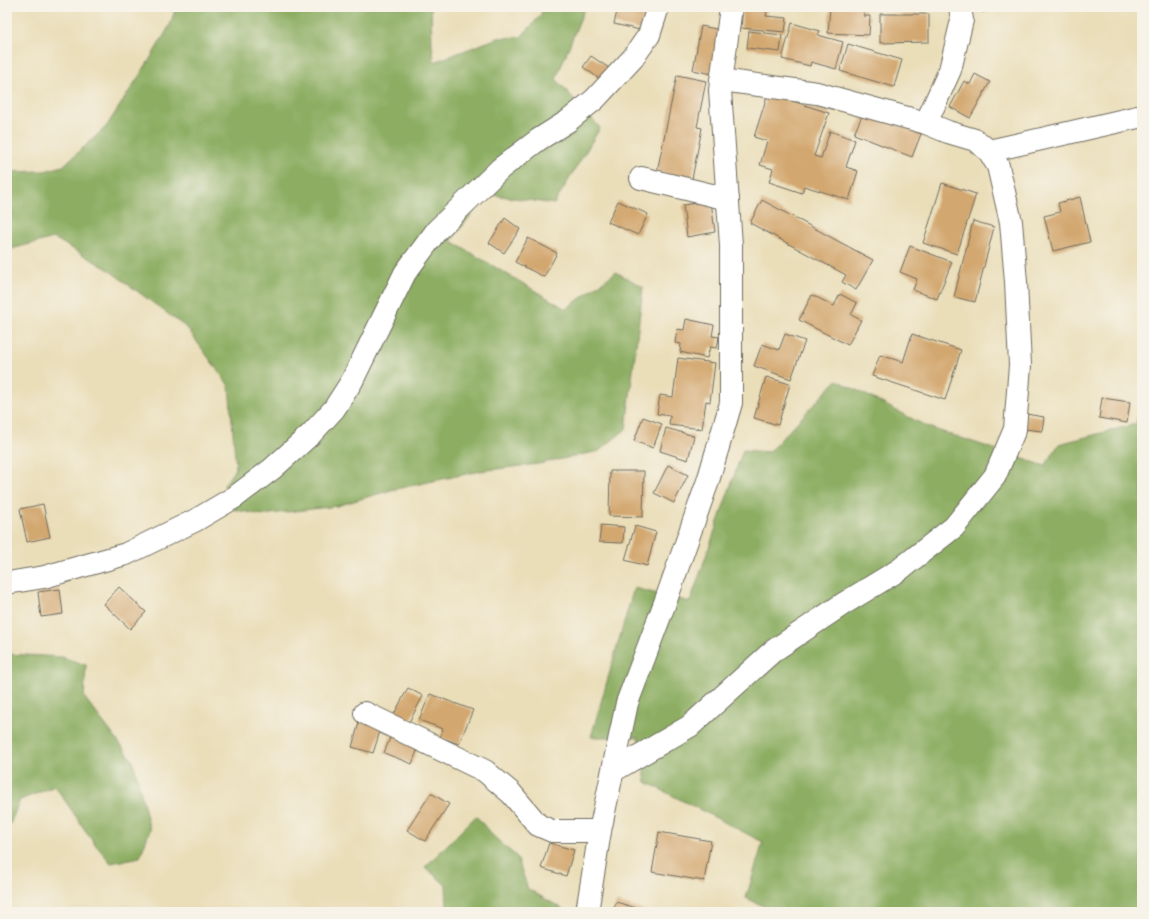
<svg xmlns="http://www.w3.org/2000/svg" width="1149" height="919" font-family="Sriracha,sans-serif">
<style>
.forest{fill:#8cad62;stroke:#5c6c46}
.building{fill:#d3a76f}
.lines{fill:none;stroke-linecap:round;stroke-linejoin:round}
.minor-casing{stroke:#6e6a5d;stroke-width:24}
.minor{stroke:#fff;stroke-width:22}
</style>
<rect width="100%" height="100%" fill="#f7f3e8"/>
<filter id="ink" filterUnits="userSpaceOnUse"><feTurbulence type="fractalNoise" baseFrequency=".025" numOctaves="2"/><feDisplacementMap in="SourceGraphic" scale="8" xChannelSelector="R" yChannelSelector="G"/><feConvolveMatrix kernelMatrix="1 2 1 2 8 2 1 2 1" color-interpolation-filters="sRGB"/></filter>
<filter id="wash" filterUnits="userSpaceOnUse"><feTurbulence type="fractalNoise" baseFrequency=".012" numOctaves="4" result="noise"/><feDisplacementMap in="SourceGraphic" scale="16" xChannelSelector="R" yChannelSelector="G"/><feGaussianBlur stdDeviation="0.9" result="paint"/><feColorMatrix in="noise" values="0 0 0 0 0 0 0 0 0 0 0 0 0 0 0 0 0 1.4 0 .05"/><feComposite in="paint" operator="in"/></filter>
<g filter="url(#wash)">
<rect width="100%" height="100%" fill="#eadeb9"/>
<g class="forest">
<polygon points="176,7 431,7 432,44 434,62 498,38 521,37 540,16 544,7 585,7 556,79 600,128 554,204 487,194 451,241 566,309 616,272 643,287 626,429 599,451 538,464 480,471 391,490 337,506 262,515 232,509 224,485 236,468 229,386 187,328 106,268 54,238 7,250 7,172 45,171 63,166 106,127 150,59 170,25"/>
<polygon points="837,380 928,427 1045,466 1059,444 1136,424 1142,390 1142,912 776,912 746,898 763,842 646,782 638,737 591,737 634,588 690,602 743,450 769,452"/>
<polygon points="7,654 62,657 86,665 84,697 133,761 150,830 140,857 111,863 94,843 55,786 20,800 7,831"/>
<polygon points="476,816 493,836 517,857 528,889 568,912 447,912 446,885 425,867"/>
</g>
<g id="blocks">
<g class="building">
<polygon points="618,7 646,7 640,30 614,24"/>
<polygon points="743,7 767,10 766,16 787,18 785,32 741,28"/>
<polygon points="830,7 865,7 864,16 870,16 869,35 828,33"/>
<polygon points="981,7 1015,7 1015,8 982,12"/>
<polygon points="880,14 929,14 929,42 880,43"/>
<polygon points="792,23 820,31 818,35 843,42 836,69 811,62 810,66 782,59"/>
<polygon points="701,26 721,30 712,74 693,70"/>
<polygon points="749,31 782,35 780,52 747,48"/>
<polygon points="848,44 902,60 894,87 840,71"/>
<polygon points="591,56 609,68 601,80 583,67"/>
<polygon points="975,74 990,82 970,118 950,107 964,81 970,84"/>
<polygon points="677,75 706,81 697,127 702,128 692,179 657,172"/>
<polygon points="768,93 829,113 814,156 821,158 830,131 855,140 846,167 858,171 849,200 804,186 802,193 769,182 773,169 760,165 767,141 754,137"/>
<polygon points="864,111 921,134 912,157 854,134"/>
<polygon points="942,183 976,194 957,254 923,243"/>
<polygon points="1080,197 1090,242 1053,251 1044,216 1060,212 1058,203"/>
<polygon points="762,200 873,260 856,290 842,282 846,275 750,223"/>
<polygon points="618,201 648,214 638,235 608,222"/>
<polygon points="711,201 715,232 687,237 683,205"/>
<polygon points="505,218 520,229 504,253 489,243"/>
<polygon points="973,221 994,227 975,302 954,297"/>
<polygon points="528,238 557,253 544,277 515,262"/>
<polygon points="910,246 952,262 937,299 913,290 917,279 900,272"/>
<polygon points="840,294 857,303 851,315 861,320 848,345 799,320 812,295 834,306"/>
<polygon points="686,319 714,325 712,336 719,337 717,348 710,347 707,358 680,352 681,344 675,343 677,329 684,330"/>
<polygon points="785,334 805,341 791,379 754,366 762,344 779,350"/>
<polygon points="912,334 961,350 945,400 872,376 880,355 903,362"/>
<polygon points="678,358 715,363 710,402 706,401 702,429 669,425 670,416 657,414 660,395 673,397"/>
<polygon points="766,377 790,384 778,425 754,418"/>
<polygon points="1102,398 1130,402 1127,423 1099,418"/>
<polygon points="1026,414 1044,417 1042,431 1024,429"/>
<polygon points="643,417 662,424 653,448 634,441"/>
<polygon points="666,428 694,436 688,460 660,451"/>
<polygon points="668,465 688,475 674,503 654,493"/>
<polygon points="610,471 644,471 643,517 609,516"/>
<polygon points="43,504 50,537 27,542 20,509"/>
<polygon points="601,525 624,527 623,543 599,542"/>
<polygon points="635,526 656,532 647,566 625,560"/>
<polygon points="119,587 146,612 130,629 104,604"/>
<polygon points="60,589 63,614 41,617 38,592"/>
<polygon points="408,688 423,696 407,726 392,718"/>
<polygon points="430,694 473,710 459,744 440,737 443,729 419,720"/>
<polygon points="360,719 382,725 373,753 352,747"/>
<polygon points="392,733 420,743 412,764 384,753"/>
<polygon points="431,793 449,804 425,841 407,830"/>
<polygon points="659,832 711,841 704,881 652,872"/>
<polygon points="549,843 574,850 566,876 541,868"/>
<polygon points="616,902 650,912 613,912"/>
</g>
</g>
</g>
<g filter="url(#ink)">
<use href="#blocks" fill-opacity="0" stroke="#6e6a5d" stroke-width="1"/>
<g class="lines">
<g class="minor-casing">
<g id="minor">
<polyline points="926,123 950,70 962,20 960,7"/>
<polyline points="989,151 1142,116"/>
<polyline points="641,178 728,199"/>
<polyline points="7,583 44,577 126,554 196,520 235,497 272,469 311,434 334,409 352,381 405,273 437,230 501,168 538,140 568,121 595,99 633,58 649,35 658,7"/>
<polyline points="365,713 485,771 511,793 538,825 552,831 600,831"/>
<polyline points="613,771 690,726 773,651 843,604 899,570 954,527 995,476 1015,429 1020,365 1016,282 1011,222 998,166 989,151 975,140 948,132 926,123 817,93 721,80"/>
<polyline points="587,912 600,831 627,703 666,600 708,481 731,403 731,245 720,90 731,7"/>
</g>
</g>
<use href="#minor" class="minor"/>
</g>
</g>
<rect width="1149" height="919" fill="none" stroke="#f7f3e8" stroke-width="24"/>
</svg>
